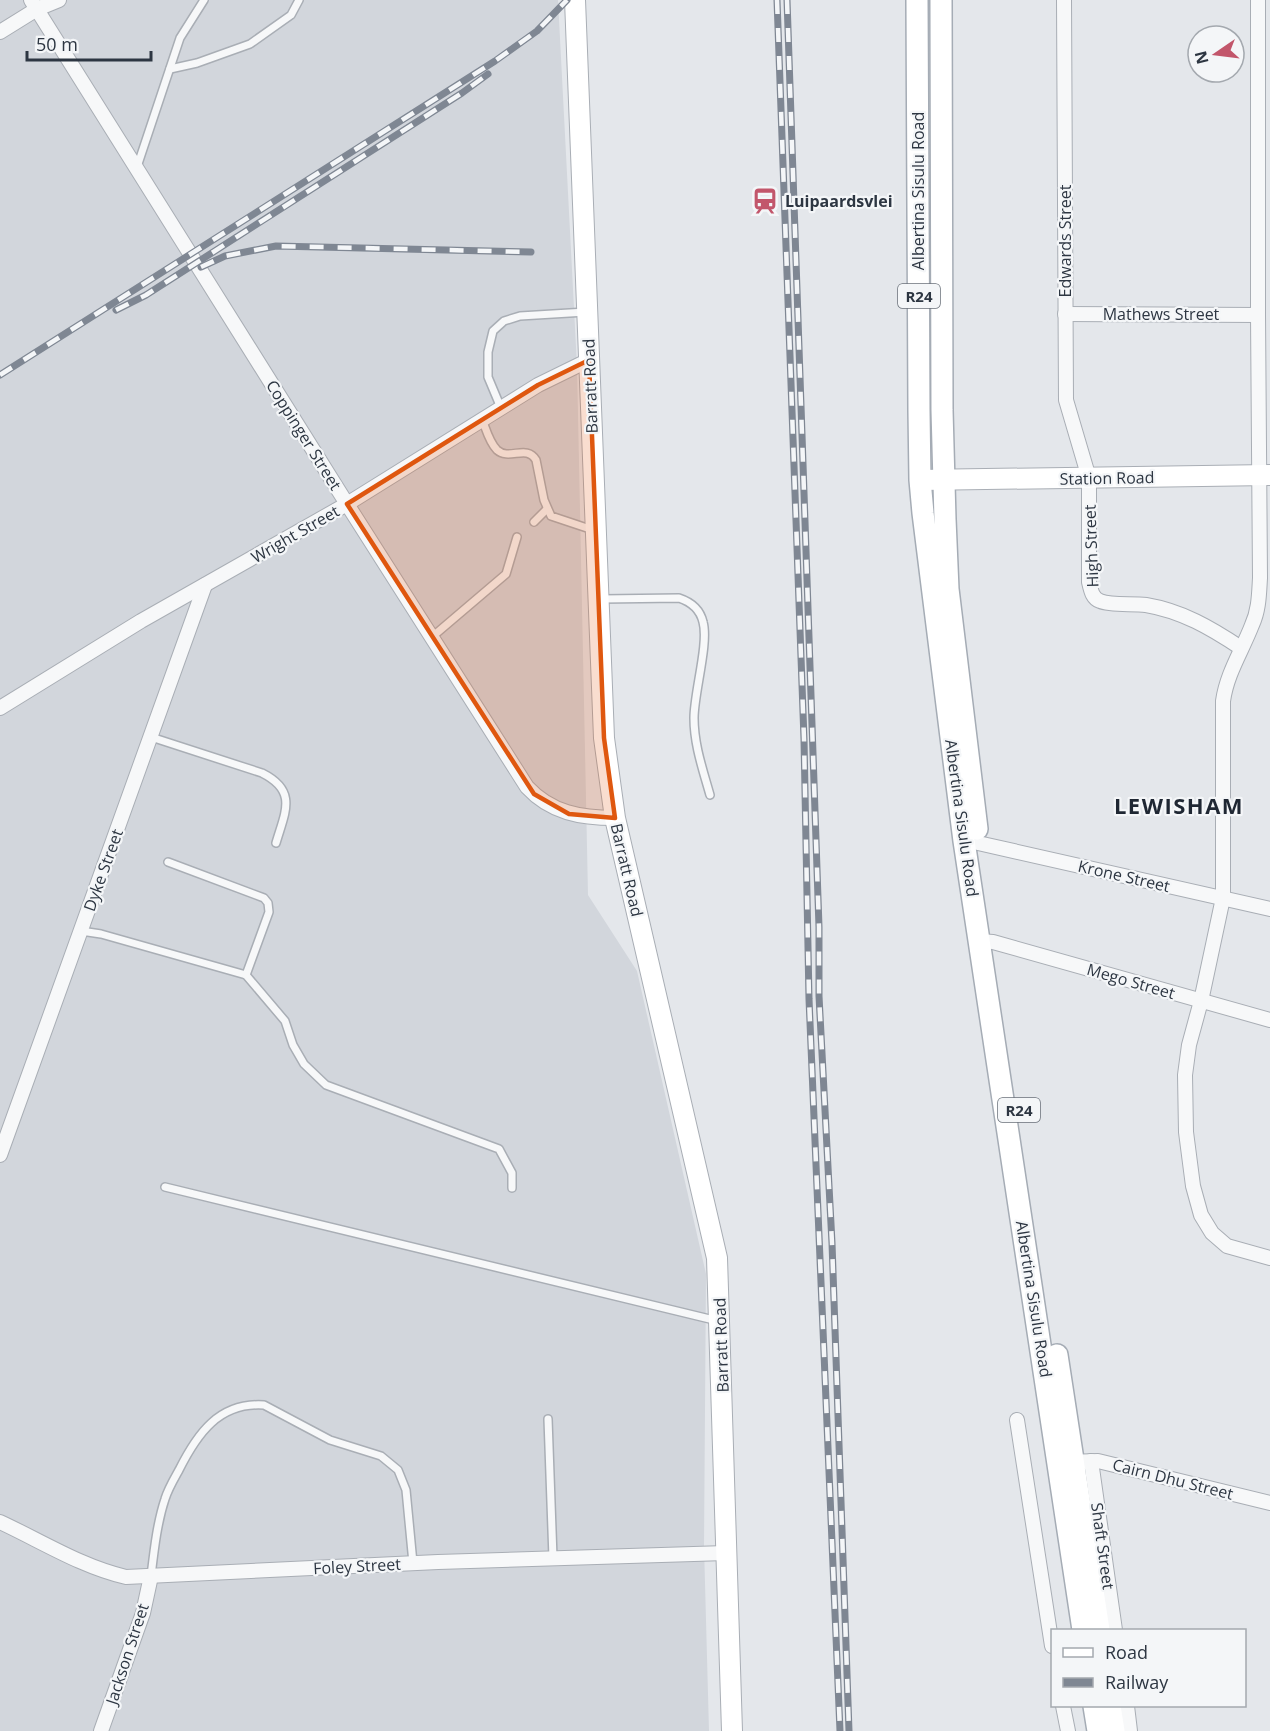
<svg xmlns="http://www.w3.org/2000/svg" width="1270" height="1731" font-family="'Open Sans',sans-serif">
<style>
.built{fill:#d2d6dc}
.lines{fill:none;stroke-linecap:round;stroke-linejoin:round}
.lane-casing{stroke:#a9aeb5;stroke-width:10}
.street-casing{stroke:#a9aeb5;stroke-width:16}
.secondary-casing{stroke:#a9aeb5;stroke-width:22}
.primary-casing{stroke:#a5acb5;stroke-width:24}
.lane{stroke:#f7f8f9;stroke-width:7}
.street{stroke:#f7f8f9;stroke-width:14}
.secondary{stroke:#fff;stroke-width:20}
.primary{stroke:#fff;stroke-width:21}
.rail-casing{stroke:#7f8793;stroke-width:7}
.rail{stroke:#f4f6f8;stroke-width:4.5;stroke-dasharray:14;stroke-linecap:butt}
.marked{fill:#df570f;fill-opacity:0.2;stroke:#df570f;stroke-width:4.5;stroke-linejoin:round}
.labels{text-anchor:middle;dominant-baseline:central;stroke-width:4.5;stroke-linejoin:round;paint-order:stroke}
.shield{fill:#f4f6f8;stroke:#697079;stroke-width:1.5}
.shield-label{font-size:15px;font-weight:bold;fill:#2d3642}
.street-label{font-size:16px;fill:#2d3642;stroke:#f4f6f8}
.poi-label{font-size:16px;font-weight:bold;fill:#2d3642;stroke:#f4f6f8;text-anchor:start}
.district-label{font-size:22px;font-weight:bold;letter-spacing:1.5px;fill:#1f2733;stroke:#f4f6f8}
</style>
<rect width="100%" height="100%" fill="#e4e7eb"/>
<polygon class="built" points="0,0 558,0 577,366 588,895 637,971 706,1274 704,1546 709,1731 0,1731"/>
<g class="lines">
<g class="lane-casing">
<g id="lane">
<polyline points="170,69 197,63 250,44 291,15 299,0"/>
<polyline points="137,167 180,38 204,0"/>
<polyline points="501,408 488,377 488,352 493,331 504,321 520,316 586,312"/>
<path d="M482,419C486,429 489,442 497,450C509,461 527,444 536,460L544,500L551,516L593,530"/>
<polyline points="534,522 547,509"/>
<path d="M602,599L679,598C691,602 700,609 703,622C709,643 694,693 694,718C694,745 703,770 710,795"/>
<polyline points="432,637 506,574 517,537"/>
<path d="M151,737L262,773C298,791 285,812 276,843"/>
<polyline points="168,862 264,898 268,903 269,912 246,975"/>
<polyline points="81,931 101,934 246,975 285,1021 293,1045 304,1064 326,1085 499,1149 512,1173 512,1188"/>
<polyline points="165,1187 718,1321"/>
<polyline points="548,1419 553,1558"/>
<path d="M151,1576C154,1551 157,1523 165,1499C168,1489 174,1479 179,1470C197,1434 219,1402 264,1405L330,1440L381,1456L398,1470L406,1490L413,1563"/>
</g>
</g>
<g class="street-casing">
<g id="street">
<path d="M31,0L347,504L527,787C551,813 581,818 615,818"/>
<path d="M1064,0L1066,400L1089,478V582C1091,590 1092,598 1100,601C1111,606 1133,603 1146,605C1182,611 1211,628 1241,648"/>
<path d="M1258,0V315L1260,578C1259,594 1259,610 1252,625C1242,651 1227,673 1223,701V898L1201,1001L1189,1045L1185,1075L1186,1132L1193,1186L1201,1215L1212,1233L1227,1246L1270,1258"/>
<polyline points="0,32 37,9 59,0"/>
<polyline points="1065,314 1258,315"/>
<polyline points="0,708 141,621 347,504 538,385 589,360"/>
<polyline points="978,843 1270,909"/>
<polyline points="979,941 993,942 1270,1020"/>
<polyline points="0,1155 205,585"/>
<polyline points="1017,1420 1052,1646"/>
<polyline points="1091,1461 1115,1630"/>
<polyline points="1067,1462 1098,1461 1270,1503"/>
<path d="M0,1522C41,1541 82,1567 126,1577L438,1562L726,1553"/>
<polyline points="1063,1706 1068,1731"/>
<polyline points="1127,1706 1130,1731"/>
<polyline points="101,1731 143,1613 151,1576"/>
</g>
</g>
<g class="secondary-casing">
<g id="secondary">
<polyline points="575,0 604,738 615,818 717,1258 732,1731"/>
<polyline points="920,480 1270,475"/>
</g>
</g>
<g class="primary-casing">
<g id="primary">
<polyline points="917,0 919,411 920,480 923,513 964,841 1083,1630"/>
<polyline points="941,0 942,410 945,519 948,589 977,829"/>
<polyline points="1057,1355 1099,1630"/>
<polyline points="1094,1706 1098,1731"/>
<polyline points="1110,1706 1114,1731"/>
</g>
</g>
<use href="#lane" class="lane"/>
<use href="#street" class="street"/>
<use href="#secondary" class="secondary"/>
<use href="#primary" class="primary"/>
<g class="rail-casing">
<g id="rail">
<polyline points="777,0 804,739 809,999 840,1731"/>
<polyline points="787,0 819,927 819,996 832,1243 849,1731"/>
<polyline points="201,267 225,256 276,246 531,252"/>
<polyline points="116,310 146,295 462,93 488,74"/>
<polyline points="0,375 495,61 537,31 567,0"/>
</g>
</g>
<use href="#rail" class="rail"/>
</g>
<path class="marked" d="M589,360L604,738L615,818L569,814L534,794L347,504L538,385Z"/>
<defs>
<g id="station-bare" transform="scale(2.07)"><path d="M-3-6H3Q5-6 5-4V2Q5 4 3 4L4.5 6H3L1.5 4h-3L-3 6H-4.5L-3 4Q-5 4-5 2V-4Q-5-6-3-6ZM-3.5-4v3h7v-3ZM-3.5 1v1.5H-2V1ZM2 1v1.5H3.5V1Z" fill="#c2566b" stroke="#f4f6f8" stroke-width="2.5" paint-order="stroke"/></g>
</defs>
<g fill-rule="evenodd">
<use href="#station-bare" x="765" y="201"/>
</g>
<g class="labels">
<g class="shield">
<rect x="898" y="284" width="42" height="24" rx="4.5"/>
<rect x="998" y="1098" width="42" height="24" rx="4.5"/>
</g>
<g class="shield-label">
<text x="919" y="296">R24</text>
<text x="1019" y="1110">R24</text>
</g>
<g class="street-label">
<text transform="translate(918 191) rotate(-90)">Albertina Sisulu Road</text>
<text transform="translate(1065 241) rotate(-90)">Edwards Street</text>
<text x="1161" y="314">Mathews Street</text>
<text transform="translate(590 386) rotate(-92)">Barratt Road</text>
<text transform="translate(304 435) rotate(58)">Coppinger Street</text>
<text transform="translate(1107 478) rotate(-1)">Station Road</text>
<text transform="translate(295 534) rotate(-30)">Wright Street</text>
<text transform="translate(1091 546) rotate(-92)">High Street</text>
<text transform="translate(962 818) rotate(82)">Albertina Sisulu Road</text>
<text transform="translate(103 870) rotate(-70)">Dyke Street</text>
<text transform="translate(627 870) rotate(77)">Barratt Road</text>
<text transform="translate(1124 876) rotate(13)">Krone Street</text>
<text transform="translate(1131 981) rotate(16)">Mego Street</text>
<text transform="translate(1034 1299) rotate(81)">Albertina Sisulu Road</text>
<text transform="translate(721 1345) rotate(-92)">Barratt Road</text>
<text transform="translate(1173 1479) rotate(14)">Cairn Dhu Street</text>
<text transform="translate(1103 1546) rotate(82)">Shaft Street</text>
<text transform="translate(357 1566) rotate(-3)">Foley Street</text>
<text transform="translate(127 1654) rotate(-72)">Jackson Street</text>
</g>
<g class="poi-label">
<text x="785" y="201">Luipaardsvlei</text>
</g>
<g class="district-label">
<text x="1179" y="805">LEWISHAM</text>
</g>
</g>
<rect x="1051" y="1629" width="195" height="78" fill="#f4f6f8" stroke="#a4a9af" stroke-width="1.5"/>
<rect x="1063" y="1648" width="30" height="9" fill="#ffffff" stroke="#a4a9af" stroke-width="1.5"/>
<text x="1105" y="1659" font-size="18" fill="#2d3642">Road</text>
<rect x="1063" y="1678" width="30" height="9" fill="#7f8793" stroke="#a4a9af" stroke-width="1.5"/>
<text x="1105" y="1689" font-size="18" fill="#2d3642">Railway</text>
<g transform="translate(1216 54) rotate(256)"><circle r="28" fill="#f4f6f8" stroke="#a4a9af" stroke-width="1.5"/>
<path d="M0-4.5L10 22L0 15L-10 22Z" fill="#c2566b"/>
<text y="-9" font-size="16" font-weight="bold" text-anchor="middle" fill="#2d3642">N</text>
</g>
<path d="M27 51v9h124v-9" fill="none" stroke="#2d3642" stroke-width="3"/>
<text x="36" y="51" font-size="18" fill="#2d3642" stroke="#f4f6f8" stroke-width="4.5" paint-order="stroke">50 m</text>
</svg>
